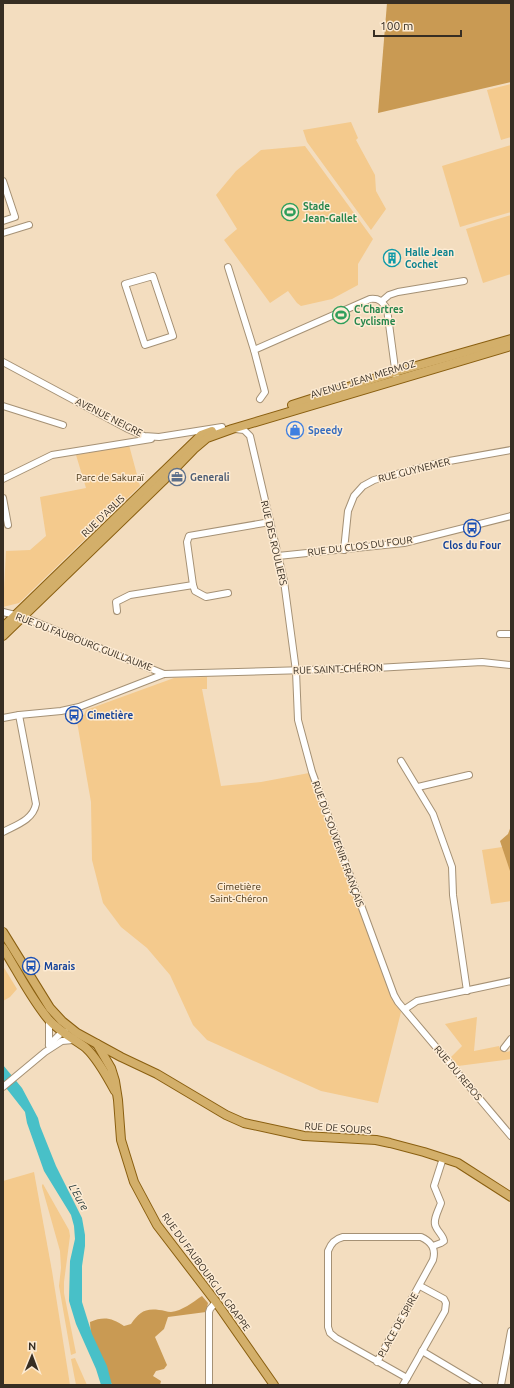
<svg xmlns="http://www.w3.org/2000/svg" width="514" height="1388" font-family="Ubuntu,sans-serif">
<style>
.green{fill:#f4ca8d}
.forest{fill:#c99a53}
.water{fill:#48c0c8}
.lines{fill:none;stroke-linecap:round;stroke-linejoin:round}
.minor-casing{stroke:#a59175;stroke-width:8}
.major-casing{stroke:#8a5f10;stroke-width:10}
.minor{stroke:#fff;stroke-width:6}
.major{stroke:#d3af6a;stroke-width:8}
.labels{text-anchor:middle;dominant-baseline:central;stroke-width:3;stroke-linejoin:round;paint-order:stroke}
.leisure-label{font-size:10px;font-weight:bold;fill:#27864d;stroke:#fdebd3;text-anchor:start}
.culture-label{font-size:10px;font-weight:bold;fill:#0d838f;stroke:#fdebd3;text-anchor:start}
.street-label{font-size:10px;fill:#372e23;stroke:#fdebd3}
.shop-label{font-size:10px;font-weight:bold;fill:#366cbe;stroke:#fdebd3;text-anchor:start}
.park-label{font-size:10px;fill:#473313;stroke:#fdebd3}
.service-label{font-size:10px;font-weight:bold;fill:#4e5e75;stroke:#fdebd3;text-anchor:start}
.transit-label{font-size:10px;font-weight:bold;fill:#164399;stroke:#fdebd3;text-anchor:start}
.water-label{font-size:11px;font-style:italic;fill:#1c3133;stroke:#fdebd3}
</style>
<rect width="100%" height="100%" fill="#f3ddbf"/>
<g class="green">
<polygon points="511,84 511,137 501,140 487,90"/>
<polygon points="351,122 358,138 356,140 375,175 376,191 386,209 371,230 307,142 303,130"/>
<polygon points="511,145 511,212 460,227 442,166"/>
<polygon points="305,146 373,239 358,264 358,285 332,299 301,306 297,303 288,291 270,303 224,240 237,229 216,195 236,171 261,150"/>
<polygon points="511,215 511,274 483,283 466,229"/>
<polygon points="129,445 140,486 19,603 3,607 6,551 30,550 46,536 40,497 86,488 76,455"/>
<polygon points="207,677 207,689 202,689 221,786 261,782 309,773 355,894 394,1002 401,1012 378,1103 321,1091 207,1040 193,1025 170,975 147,948 121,927 103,903 92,860 91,802 76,716 84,715 86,710 174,678"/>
<polygon points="509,846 511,859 511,901 491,904 482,850"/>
<polygon points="3,966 17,989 10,997 3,1001"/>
<polygon points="477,1017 474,1051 499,1046 500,1049 506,1052 511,1051 511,1059 458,1066 451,1057 462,1046 445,1024"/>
<polygon points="34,1172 52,1271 70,1385 3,1385 3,1181"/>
<polygon points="43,1184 69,1230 70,1236 64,1282 64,1293 76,1353 71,1355 59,1286 61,1268 60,1251 42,1187 42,1185"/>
<polygon points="75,1358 87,1385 76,1385 71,1359"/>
</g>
<g class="forest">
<polygon points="387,3 511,3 511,82 378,113"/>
<polygon points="511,826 511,874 500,841 508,834"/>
<path d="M202,1296L208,1303L206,1312L168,1317L164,1329L155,1337L167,1365L164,1369L156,1371L153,1376L161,1381L160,1385H112L91,1338L90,1322C104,1316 112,1318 124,1326L131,1324C139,1313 144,1308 159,1310C163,1310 167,1312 171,1312C182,1311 193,1302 202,1296Z"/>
</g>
<polygon class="water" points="3,1065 22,1088 38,1118 40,1126 56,1166 82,1218 85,1235 85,1246 82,1266 82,1302 92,1334 107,1366 112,1385 101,1385 96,1369 76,1324 69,1301 70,1261 75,1239 74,1226 71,1215 44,1171 27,1123 25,1112 3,1084"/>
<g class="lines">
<g class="minor-casing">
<g id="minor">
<polyline points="3,181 15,217 3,221"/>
<polyline points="3,233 29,225"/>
<polyline points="228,267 254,350"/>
<polygon points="153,276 173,336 145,345 125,284"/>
<polyline points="382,301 389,295 398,292 464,281"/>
<polyline points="3,362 126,428 144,436 159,437 222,427"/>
<path d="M260,399L265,392L254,350L370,299C379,298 382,301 387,309L396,376"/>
<polyline points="3,406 63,425"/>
<polyline points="235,429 244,430 250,436 284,581 296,671 298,720 312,772 394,995 398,1002 511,1136"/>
<polyline points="3,479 52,455 151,439"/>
<polyline points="3,498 8,525"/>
<polyline points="344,550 348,511 354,496 363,486 374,480 438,463 511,450"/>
<polyline points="278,556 404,543 511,516"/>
<polyline points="193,585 195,591 206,597 228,593"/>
<polyline points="117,611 116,602 130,595 193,585 187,542 189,536 270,522"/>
<polyline points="3,612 23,617 164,674"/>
<polyline points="500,634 511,634"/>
<polyline points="3,718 19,715 61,711 79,707 164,674 376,668 482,662 511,665"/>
<polyline points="401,761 433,814 452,867 453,895 467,991"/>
<polyline points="418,787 469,775"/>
<path d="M3,832C16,825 33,820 36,804L19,715"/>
<polyline points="405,1009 417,1001 511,981"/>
<polyline points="49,1045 62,1032 65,1032"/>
<polyline points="49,1045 49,1020"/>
<polyline points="504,1048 511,1039"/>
<polyline points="3,1087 45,1052 62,1041 73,1040"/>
<path d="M433,1246L441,1243L444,1241C443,1235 438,1232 436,1227C432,1221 439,1209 441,1203L434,1186L443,1158"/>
<polyline points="422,1351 479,1385"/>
<path d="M377,1362L433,1260C436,1249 432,1242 421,1237H343C335,1239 331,1243 328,1251V1327L330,1333L336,1338L407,1378"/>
<polyline points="209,1385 209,1312 210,1309 216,1302"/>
<polyline points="403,1385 445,1311 446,1303 444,1299 420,1286"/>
<polyline points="501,1385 511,1331"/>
</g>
</g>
<g class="major-casing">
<g id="major">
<polyline points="292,405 395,372 511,339"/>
<polyline points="3,627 196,440 201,435 212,431"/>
<polyline points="3,636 163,481 194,449 207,438 232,429 511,346"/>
<polyline points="3,932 50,1008 62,1021 77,1033 121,1057 157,1074 226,1115 244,1123 304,1136 376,1140 390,1143 424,1152 458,1163 511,1197"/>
<path d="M3,948C18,972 31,999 49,1020C60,1032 74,1039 86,1048C97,1058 108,1078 115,1091"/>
<polyline points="97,1044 111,1068 115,1081 118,1100 121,1140 134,1182 157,1225 216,1302 274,1385"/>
</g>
</g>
<use href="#minor" class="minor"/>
<use href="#major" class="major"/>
</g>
<defs>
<g id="stadium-ring" transform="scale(0.9)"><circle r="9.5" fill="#fdebd3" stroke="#2e9e5b" stroke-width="1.5"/><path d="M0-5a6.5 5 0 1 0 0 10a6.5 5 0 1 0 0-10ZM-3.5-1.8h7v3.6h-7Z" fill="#2e9e5b"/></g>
<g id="building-ring" transform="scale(0.9)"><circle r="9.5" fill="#fdebd3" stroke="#0f9aa8" stroke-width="1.5"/><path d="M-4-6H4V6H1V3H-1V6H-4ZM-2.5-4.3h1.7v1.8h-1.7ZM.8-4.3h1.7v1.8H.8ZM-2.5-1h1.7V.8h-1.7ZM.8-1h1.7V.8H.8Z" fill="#0f9aa8"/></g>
<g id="shop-ring" transform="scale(0.9)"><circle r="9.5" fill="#fdebd3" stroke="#3f7fe0" stroke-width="1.5"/><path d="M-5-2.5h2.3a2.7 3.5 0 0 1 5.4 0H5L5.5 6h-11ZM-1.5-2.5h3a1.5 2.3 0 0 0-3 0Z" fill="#3f7fe0"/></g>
<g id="office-ring" transform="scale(0.9)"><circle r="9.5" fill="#fdebd3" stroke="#5c6f8a" stroke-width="1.5"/><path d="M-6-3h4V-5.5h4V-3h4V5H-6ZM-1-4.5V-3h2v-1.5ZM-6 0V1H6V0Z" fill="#5c6f8a"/></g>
<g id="bus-ring" transform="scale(0.9)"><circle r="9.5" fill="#fdebd3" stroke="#1a4fb4" stroke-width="1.5"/><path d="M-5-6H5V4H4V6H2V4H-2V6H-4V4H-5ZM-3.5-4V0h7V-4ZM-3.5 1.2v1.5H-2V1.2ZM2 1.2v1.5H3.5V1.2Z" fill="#1a4fb4"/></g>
</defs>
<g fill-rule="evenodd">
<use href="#stadium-ring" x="290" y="212"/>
<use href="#building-ring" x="392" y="258"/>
<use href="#stadium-ring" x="341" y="315"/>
<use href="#shop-ring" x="295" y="430"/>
<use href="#office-ring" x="177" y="477"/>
<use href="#bus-ring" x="472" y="528"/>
<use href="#bus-ring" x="74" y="715"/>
<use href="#bus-ring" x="31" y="966"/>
</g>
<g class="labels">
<g class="leisure-label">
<text x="303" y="206">Stade<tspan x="303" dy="12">Jean-Gallet</tspan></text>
<text x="354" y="309">C'Chartres<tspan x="354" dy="12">Cyclisme</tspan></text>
</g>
<g class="culture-label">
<text x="405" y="252">Halle Jean<tspan x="405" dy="12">Cochet</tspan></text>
</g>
<g class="street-label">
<text transform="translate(363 379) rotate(-17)">AVENUE JEAN MERMOZ</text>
<text transform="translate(109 417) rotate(27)">AVENUE NEIGRE</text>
<text transform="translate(414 470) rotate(-14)">RUE GUYNEMER</text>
<text transform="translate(103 516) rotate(-44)">RUE D'ABLIS</text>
<text transform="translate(274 543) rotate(77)">RUE DES ROULIERS</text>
<text transform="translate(360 546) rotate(-7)">RUE DU CLOS DU FOUR</text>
<text transform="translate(84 642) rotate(21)">RUE DU FAUBOURG GUILLAUME</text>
<text transform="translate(338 669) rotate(-2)">RUE SAINT-CHÉRON</text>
<text transform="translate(338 844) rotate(70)">RUE DU SOUVENIR FRANÇAIS</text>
<text transform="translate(458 1073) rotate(50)">RUE DU REPOS</text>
<text transform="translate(338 1128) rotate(4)">RUE DE SOURS</text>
<text transform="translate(206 1272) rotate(54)">RUE DU FAUBOURG LA GRAPPE</text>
<text transform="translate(398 1325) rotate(-61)">PLACE DE SPIRE</text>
</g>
<g class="shop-label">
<text x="308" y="430">Speedy</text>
</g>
<g class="park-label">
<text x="110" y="477">Parc de Sakuraï</text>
<text x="239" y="886">Cimetière<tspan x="239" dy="12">Saint-Chéron</tspan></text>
</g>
<g class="service-label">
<text x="190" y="477">Generali</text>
</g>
<g class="transit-label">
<text x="472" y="545" text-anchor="middle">Clos du Four</text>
<text x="87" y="715">Cimetière</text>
<text x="44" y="966">Marais</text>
</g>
<g class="water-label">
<text transform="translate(79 1197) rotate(61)">L'Eure</text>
</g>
</g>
<rect width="514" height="1388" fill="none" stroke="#372e23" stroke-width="8"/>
<g transform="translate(32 1356) rotate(1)" stroke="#fdebd3" stroke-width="3" paint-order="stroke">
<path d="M0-3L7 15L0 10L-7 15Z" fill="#372e23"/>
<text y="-6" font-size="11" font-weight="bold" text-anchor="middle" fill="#372e23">N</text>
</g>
<path d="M374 30v6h87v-6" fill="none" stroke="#372e23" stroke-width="2"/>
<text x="380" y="30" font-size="12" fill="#372e23" stroke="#fdebd3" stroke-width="3" paint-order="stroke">100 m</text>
</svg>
